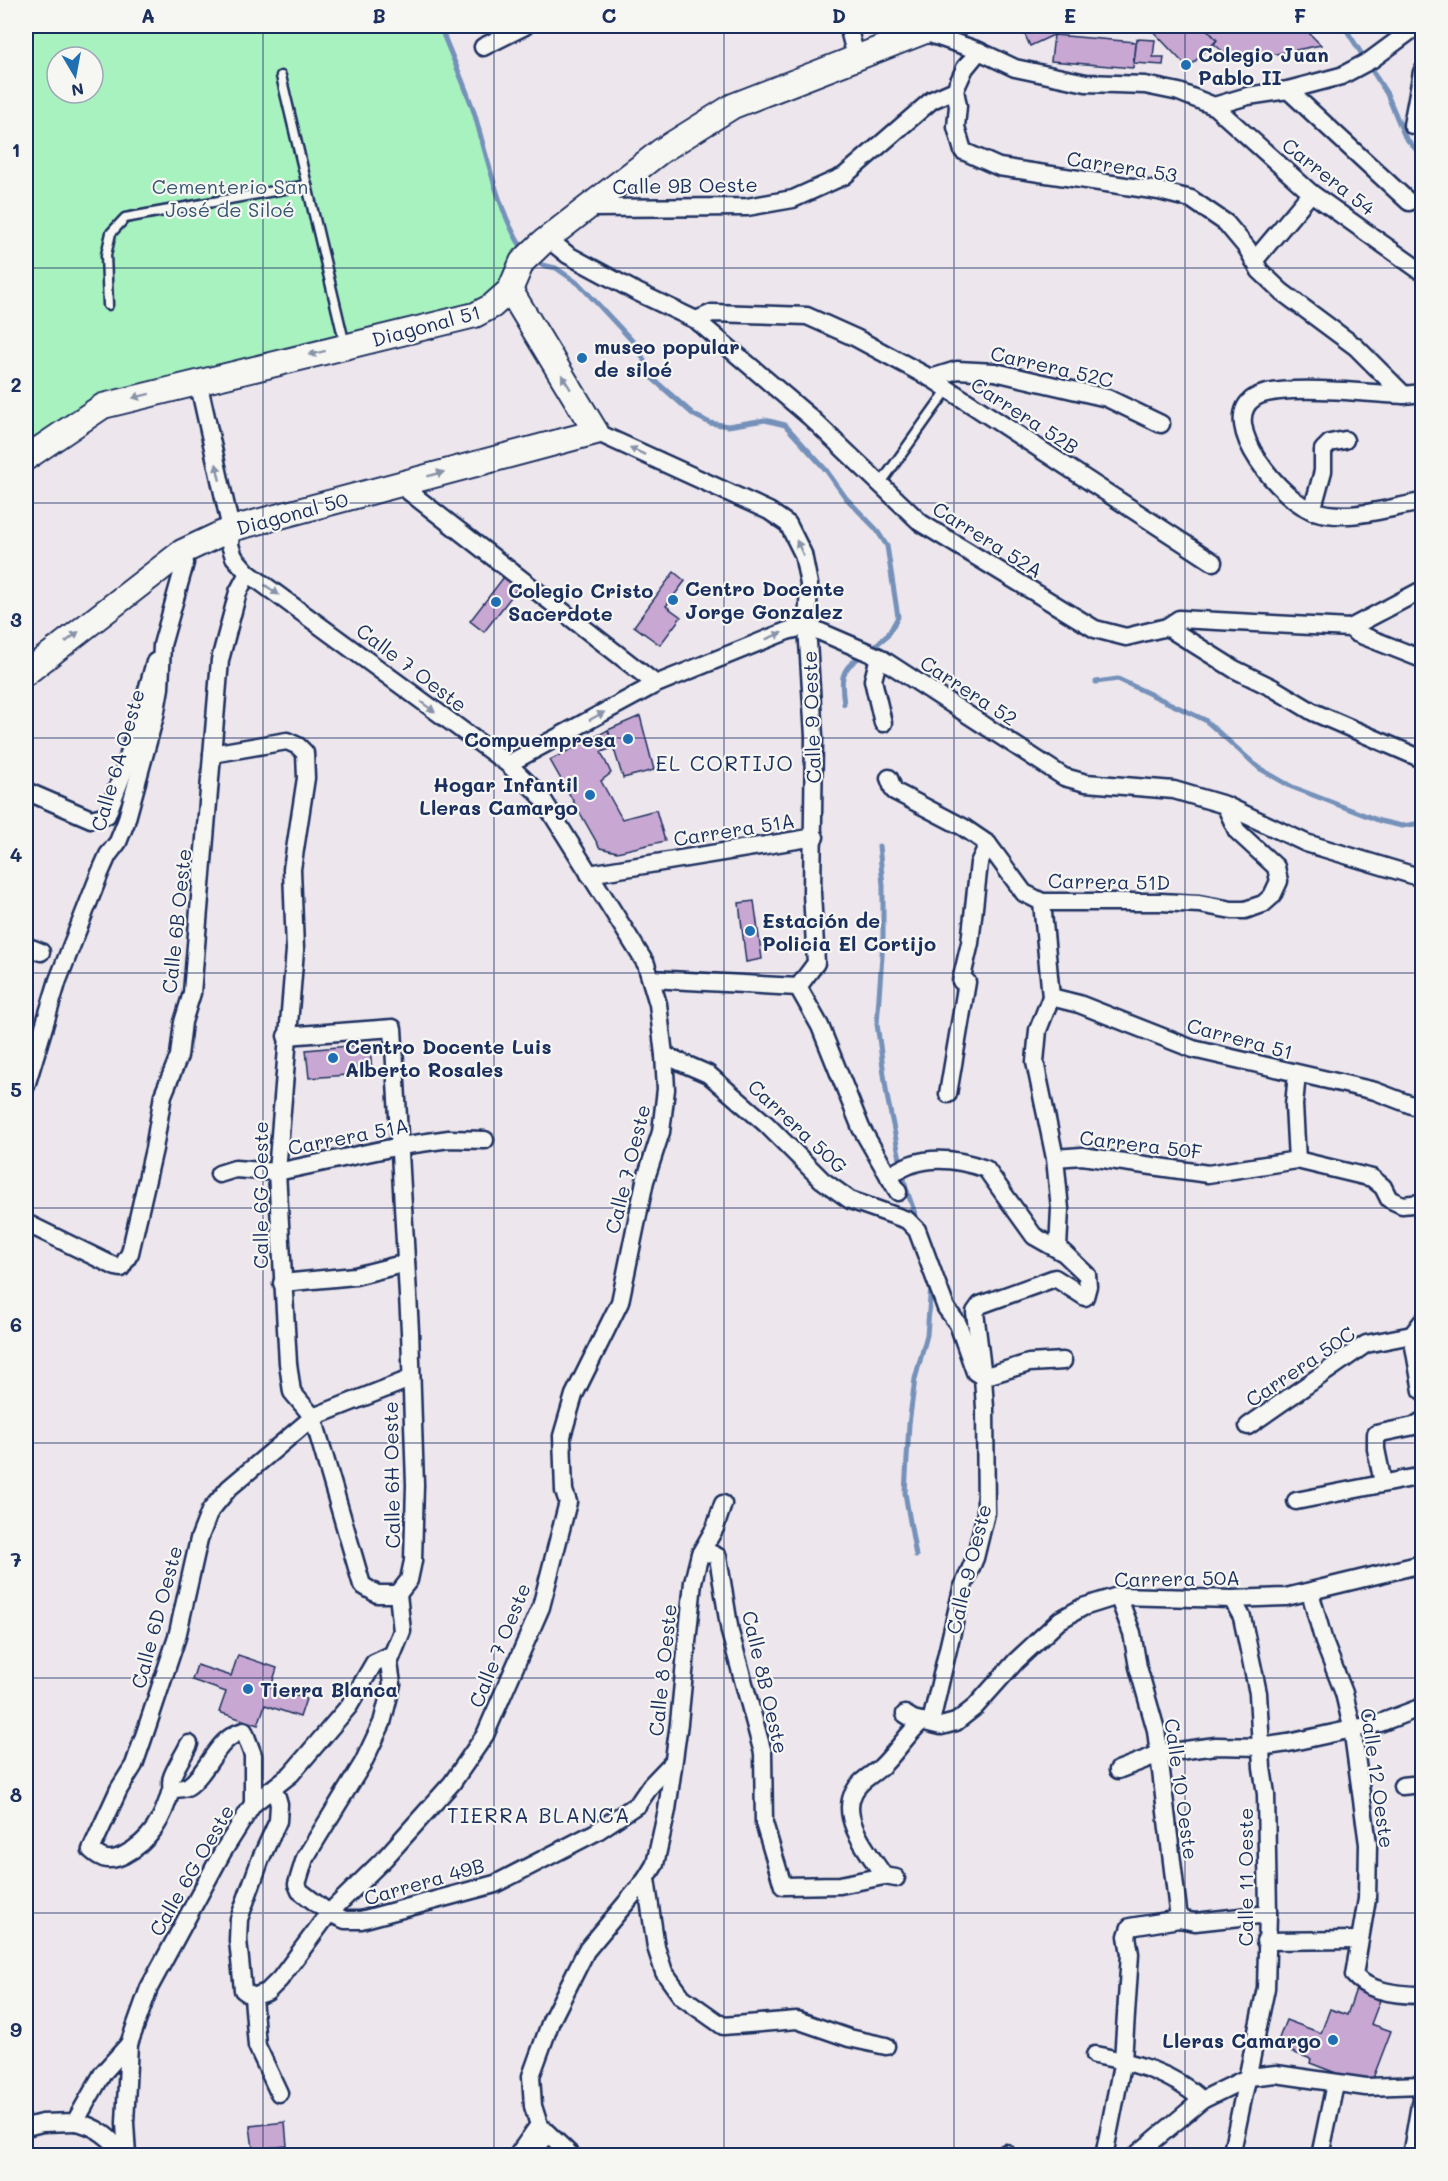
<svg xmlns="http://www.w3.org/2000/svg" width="1448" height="2181" font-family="Mali,sans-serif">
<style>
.green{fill:#a8f2c0;stroke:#62908f;stroke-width:1.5;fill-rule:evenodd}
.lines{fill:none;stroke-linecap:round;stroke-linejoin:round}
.stream{stroke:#7491ba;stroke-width:5}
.building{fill:#c8a7d2;stroke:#1b2f5e;stroke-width:1.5}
.lane-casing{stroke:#1b2f5e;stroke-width:13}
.street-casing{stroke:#1b2f5e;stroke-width:21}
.secondary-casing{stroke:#1b2f5e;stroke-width:28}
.lane{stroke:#f6f6f2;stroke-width:8}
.street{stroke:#f6f6f2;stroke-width:16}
.secondary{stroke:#f6f6f2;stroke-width:24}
.oneway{fill:#8892a8}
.grid{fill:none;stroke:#1b2f5e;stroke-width:1.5;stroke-opacity:0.55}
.poi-dot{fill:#1f6fb2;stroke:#f6f6f2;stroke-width:2}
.labels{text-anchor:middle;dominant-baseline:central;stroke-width:4.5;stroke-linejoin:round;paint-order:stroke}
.poi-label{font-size:20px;font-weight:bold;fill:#1b2f5e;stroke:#f6f6f2;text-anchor:start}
.street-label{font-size:20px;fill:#1b2f5e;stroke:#f6f6f2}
.park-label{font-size:20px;fill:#375672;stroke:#f6f6f2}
.neighbourhood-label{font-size:21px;letter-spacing:1.5px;fill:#1b2f5e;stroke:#f6f6f2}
.neatline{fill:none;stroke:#1b2f5e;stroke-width:2}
.grid-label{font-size:20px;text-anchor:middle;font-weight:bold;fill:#1b2f5e}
</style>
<rect width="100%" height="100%" fill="#ede6ec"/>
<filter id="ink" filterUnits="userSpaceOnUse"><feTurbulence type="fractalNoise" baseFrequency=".0167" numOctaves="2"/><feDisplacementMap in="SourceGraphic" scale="12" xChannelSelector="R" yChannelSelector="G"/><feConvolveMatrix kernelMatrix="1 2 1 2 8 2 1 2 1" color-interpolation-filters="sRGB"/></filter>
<g filter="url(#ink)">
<path class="green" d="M26,26H440L462,76L491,174L514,236L522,248L492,306L103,406L26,458ZM57,57H93V93H57Z"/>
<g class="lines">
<g class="stream">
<path d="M440,26C451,55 464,82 474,112C486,153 499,213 522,248"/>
<polyline points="1344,26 1387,94 1405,137 1422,156"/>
<polyline points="542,265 556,268 579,284 638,347 652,378 694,415 710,423 728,426 765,420 785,425 826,470 846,498 876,529 887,546 898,617 888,635 877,644"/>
<polyline points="1096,682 1118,679 1205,720 1259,768 1292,787 1380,821 1402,826 1422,823"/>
<path d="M844,704C841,681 839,670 860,657"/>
<polyline points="879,846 883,885 883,942 877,1024 887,1096 906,1188 918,1222"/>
<polyline points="916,1556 905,1493 909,1424 915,1379 927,1335 931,1285"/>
</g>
</g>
<g class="building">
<polygon points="1021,26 1073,26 1030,46"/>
<polygon points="1148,26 1204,26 1217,40 1188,68"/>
<polygon points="1204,26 1302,26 1321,45 1235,62 1214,44 1217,40"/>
<polygon points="1054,35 1135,42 1133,68 1051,61"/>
<polygon points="1137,39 1155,40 1153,57 1164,57 1163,65 1134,63"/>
<polygon points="674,572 685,581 666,606 681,617 660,645 634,626"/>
<polygon points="507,573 521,584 484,632 470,621"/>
<polygon points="640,716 654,770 623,778 608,730"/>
<polygon points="608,730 613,748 601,752 611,773 601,781 622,819 656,810 665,841 617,852 600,848 550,760"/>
<polygon points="754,901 762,959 746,962 739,903"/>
<polygon points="370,1044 372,1073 309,1078 306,1050"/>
<polygon points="238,1655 277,1668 271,1687 306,1699 300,1717 265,1705 258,1725 219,1712 226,1692 192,1680 197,1665 231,1676"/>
<polygon points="1357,1986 1382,1995 1371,2024 1391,2031 1370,2086 1310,2063 1311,2059 1276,2046 1286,2020 1321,2033 1330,2009 1347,2015"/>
<polygon points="285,2122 287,2146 253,2149 250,2126"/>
</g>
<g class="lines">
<g class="lane-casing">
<g id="lane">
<polyline points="281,76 345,345"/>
<polyline points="108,305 106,255 111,233 125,218 307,185"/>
<polyline points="881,483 948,389"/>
</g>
</g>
<g class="street-casing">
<g id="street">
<polyline points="848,26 856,57"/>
<polyline points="924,32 979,51 1015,68 1086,83 1145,85 1179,92 1214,106 1248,96 1288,90 1341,76 1371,60 1417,26"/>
<polyline points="483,47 525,26"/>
<polyline points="955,90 958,106 956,127 963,151 999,167 1159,191 1191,199 1226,223 1247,248 1260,271 1282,292 1356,347 1404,395"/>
<polyline points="1288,90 1409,202"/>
<polyline points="1214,106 1311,193 1422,272"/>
<polyline points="1412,125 1422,72"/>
<polyline points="586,208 747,207 793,199 844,176 932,100 955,90 965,68 979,51"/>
<polyline points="548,239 568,255 635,291 696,320 810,417 921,523 1095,629 1126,637 1167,627 1234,669 1273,688 1313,712 1422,759"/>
<polyline points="1254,261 1311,193"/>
<polyline points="696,320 712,313 807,316 856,338 934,380 1213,562"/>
<polyline points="931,378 957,370 995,372 1107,398 1161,424"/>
<polyline points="198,381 231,529 230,545 234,557 248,573 508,764 540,795 646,964 658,1004 664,1055 666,1089 661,1132 645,1181 620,1302 574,1395 562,1436 564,1491 568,1502 541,1607 485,1735 452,1783 385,1858 329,1913 280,1979 267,1992 253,1997"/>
<path d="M1422,393L1404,395C1373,394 1278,382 1254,398C1216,423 1284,503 1314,511C1349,522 1387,508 1422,502"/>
<polyline points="596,432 769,511 788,524 803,554 809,584 807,626 814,736 812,893 816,963 798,987 820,1026 861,1128 898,1192"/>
<polyline points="399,484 656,684"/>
<polyline points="1312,511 1323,471 1323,450 1330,443 1345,440"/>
<polyline points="1167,627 1179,619 1350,628 1356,633 1422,659"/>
<polyline points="1350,628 1422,590"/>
<polyline points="879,657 873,680 883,723"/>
<polyline points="212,754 287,741 298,746 305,753 306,778 292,869 295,950 277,1172 288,1363 292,1392 313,1417 362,1585 377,1594 398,1594"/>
<polyline points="508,764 656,684 787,631 807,626 879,657 1064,777 1086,783 1174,790 1225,805 1306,843 1422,878"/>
<polyline points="889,778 894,791 963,827 988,844 1024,893 1042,902 1160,902 1199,904 1232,910 1245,910 1263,904 1272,896 1279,881 1276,867 1237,831 1225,805"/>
<polyline points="26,791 91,819 107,815 125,768 155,662"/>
<polyline points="589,874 815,837"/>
<polyline points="1042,902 1051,997 1038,1030 1035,1062 1055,1158 1060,1209 1058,1248"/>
<polyline points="26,946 41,952"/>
<polyline points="651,979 798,987"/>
<polyline points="961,981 970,943 979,863 988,844"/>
<polyline points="1051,997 1079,1004 1193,1049 1375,1091 1422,1109"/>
<polyline points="286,1036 393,1028 410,1331 415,1485 413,1561 409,1580 398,1594 402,1631 389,1663 392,1684 382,1723 363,1763 305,1858 297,1884 300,1891 329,1913 345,1920 361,1920 495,1884 596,1832 638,1804 651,1785 673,1762"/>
<polyline points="664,1055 708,1074 766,1124 822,1180 850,1200 907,1220 917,1230 946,1308 958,1324 975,1372 983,1377 985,1408 986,1513 975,1558 962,1589 931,1722"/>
<polyline points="26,1086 58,980 100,873 108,855 118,842 126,822 155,716 160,688 162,645 185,563 182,552"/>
<polyline points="948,1094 967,982"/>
<polyline points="1055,1158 1082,1156 1208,1174 1297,1160 1372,1178 1383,1187 1389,1199 1402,1205 1422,1203"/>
<polyline points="1297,1160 1294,1105 1297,1074"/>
<polyline points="219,1174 235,1169 277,1172 400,1146 449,1139 485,1140"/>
<path d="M889,1177C917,1154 953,1157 986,1169L1034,1236L1064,1253L1087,1275L1088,1286L1085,1297L1055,1278L980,1305L975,1312L983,1377L1029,1363L1063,1361"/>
<polyline points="26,1223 116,1267 121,1268 130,1253 154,1149 163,1095 179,1056 183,1022 192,993 220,660 238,592 248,573"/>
<polyline points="282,1283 355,1276 406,1263"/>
<polyline points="1422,1322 1412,1335 1422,1391"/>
<polyline points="1248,1426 1366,1344 1412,1335"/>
<polyline points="1383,1483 1376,1449 1376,1434 1414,1426 1422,1421"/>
<polyline points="1296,1501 1422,1476"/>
<polyline points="723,1504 715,1528 700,1554 693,1582 679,1723 667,1810 655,1864 646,1879 656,1947 664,1972 682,1997 723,2026 797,2020 849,2038 886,2046"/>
<polyline points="700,1554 710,1553 718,1557 730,1632 763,1753 764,1823 783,1886 840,1885 884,1876"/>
<path d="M1310,1592L1324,1642L1344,1693L1352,1727L1368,1844L1367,1899L1354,1975C1368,1992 1401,1995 1422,1995"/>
<polyline points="1118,1596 1132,1633 1138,1667 1156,1730 1179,1919"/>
<polyline points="905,1714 913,1719 941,1726 956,1722 975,1707 1016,1661 1060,1620 1083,1607 1118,1596 1232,1599 1286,1597 1422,1564"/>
<path d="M189,1744C184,1755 176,1766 172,1777C170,1781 172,1786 171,1790C163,1819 151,1841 124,1855C110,1862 102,1860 91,1850L119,1789L134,1765L145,1733L177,1637L199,1539L210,1511L229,1488L313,1417L410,1379"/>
<polyline points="1118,1770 1159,1754 1193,1749 1216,1746 1260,1747 1288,1743 1380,1723 1422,1707"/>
<polyline points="1402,1786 1422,1784"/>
<path d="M172,1789C179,1788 184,1790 190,1785C210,1769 217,1737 244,1731L253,1755V1804"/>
<polyline points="269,1791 277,1797 279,1804 278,1821 261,1858 239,1919 238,1940 243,1990 253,1997 257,2046 279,2093"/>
<path d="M896,1878L884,1876C870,1854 839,1819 854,1792C860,1780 872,1775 881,1767C896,1753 906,1735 922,1721"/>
<polyline points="1265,1941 1359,1940"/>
<path d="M1095,2055C1135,2063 1171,2072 1202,2100L1249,2077L1276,2074L1366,2087L1422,2085"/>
<path d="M75,2122C97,2126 111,2138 125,2156"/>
<polyline points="26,2127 42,2123 75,2122 103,2073 129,2044"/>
<polyline points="127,2156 125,2123 129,2044 149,1988 222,1853 253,1804 291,1774 309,1753 349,1706 374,1663 391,1655"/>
<polyline points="517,2156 539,2125"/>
<polyline points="535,2156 535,2147 548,2134"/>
<polyline points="572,2156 539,2125 533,2106 531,2076 551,2021 586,1951 646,1879"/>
<polyline points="1006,2156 1006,2153"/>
<polyline points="1104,2156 1123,2060 1130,1954 1127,1936 1130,1927 1179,1919 1195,1922 1268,1914"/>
<polyline points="1135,2156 1202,2100"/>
<polyline points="1231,2156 1266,1988 1268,1914 1266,1794 1262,1768 1258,1693 1242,1617 1232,1599"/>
<polyline points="1320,2156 1335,2084"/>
<polyline points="1411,2156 1422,2093"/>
</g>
</g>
<g class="secondary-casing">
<g id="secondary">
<polyline points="26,458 103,406 475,315 492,306 510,290 522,262 543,242 661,151 733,106 938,26"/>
<polyline points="26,673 182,552 231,529 596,432 510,290"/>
</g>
</g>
<use href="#lane" class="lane"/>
<use href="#street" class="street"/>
<use href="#secondary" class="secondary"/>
</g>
<defs><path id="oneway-solid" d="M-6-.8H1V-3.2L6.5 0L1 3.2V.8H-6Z" transform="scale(1.5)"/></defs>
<g class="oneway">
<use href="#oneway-solid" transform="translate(317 353) rotate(166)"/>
<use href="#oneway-solid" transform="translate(566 382) rotate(-122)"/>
<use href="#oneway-solid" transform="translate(141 396) rotate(166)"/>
<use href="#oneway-solid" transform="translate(637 451) rotate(-155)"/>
<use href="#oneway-solid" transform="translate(218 472) rotate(-102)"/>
<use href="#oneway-solid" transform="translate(436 474) rotate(-15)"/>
<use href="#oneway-solid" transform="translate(800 548) rotate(-115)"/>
<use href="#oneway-solid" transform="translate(272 590) rotate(35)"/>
<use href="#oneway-solid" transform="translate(774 636) rotate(-22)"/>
<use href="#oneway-solid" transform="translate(72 637) rotate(-38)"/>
<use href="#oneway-solid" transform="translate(428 707) rotate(35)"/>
<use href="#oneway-solid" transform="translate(597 716) rotate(-28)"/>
</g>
</g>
<path class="grid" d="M263,26V2156M494,26V2156M724,26V2156M954,26V2156M1185,26V2156M26,268H1422M26,503H1422M26,738H1422M26,973H1422M26,1208H1422M26,1443H1422M26,1678H1422M26,1913H1422"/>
<g class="poi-dot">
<circle cx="1186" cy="65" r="6"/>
<circle cx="582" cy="358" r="6"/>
<circle cx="673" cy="600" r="6"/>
<circle cx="496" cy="602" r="6"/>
<circle cx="628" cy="739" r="6"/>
<circle cx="590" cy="795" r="6"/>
<circle cx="750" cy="931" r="6"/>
<circle cx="333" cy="1058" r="6"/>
<circle cx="248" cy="1689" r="6"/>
<circle cx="1333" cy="2040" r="6"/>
</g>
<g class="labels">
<g class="poi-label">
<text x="1198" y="54">Colegio Juan<tspan x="1198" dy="23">Pablo II</tspan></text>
<text x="594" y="346">museo popular<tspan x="594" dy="23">de siloé</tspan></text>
<text x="685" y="588">Centro Docente<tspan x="685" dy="23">Jorge Gonzalez</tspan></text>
<text x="508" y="590">Colegio Cristo<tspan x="508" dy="23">Sacerdote</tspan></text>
<text x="616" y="739" text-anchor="end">Compuempresa</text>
<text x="578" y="784" text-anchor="end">Hogar Infantil<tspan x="578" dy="23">Lleras Camargo</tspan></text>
<text x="762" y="920">Estación de<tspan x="762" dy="23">Policia El Cortijo</tspan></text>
<text x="345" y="1046">Centro Docente Luis<tspan x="345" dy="23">Alberto Rosales</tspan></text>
<text x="260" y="1689">Tierra Blanca</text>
<text x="1321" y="2040" text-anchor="end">Lleras Camargo</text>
</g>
<g class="street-label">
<text transform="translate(1122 166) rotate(9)">Carrera 53</text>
<text transform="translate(1329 176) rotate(38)">Carrera 54</text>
<text transform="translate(685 185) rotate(-1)">Calle 9B Oeste</text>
<text transform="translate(426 325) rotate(-15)">Diagonal 51</text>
<text transform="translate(1052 366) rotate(13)">Carrera 52C</text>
<text transform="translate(1025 415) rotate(33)">Carrera 52B</text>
<text transform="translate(292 513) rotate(-15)">Diagonal 50</text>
<text transform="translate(988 539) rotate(32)">Carrera 52A</text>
<text transform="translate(412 667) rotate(37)">Calle 7 Oeste</text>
<text transform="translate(969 690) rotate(33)">Carrera 52</text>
<text transform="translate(811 717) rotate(-92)">Calle 9 Oeste</text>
<text transform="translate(117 760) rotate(-74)">Calle 6A Oeste</text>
<text transform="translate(734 829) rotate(-9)">Carrera 51A</text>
<text transform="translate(1109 881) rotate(1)">Carrera 51D</text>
<text transform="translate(176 921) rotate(-84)">Calle 6B Oeste</text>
<text transform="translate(1240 1038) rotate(15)">Carrera 51</text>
<text transform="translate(798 1126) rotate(43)">Carrera 50G</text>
<text transform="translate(348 1136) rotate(-11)">Carrera 51A</text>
<text transform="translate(1141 1144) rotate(7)">Carrera 50F</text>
<text transform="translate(627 1169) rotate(-76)">Calle 7 Oeste</text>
<text transform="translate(260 1195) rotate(-90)">Calle 6G Oeste</text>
<text transform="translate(1300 1366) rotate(-34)">Carrera 50C</text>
<text transform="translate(391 1475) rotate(-91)">Calle 6H Oeste</text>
<text transform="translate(968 1569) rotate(-76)">Calle 9 Oeste</text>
<text transform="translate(1177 1578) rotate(-1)">Carrera 50A</text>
<text transform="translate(156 1617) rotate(-75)">Calle 6D Oeste</text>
<text transform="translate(499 1645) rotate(-68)">Calle 7 Oeste</text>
<text transform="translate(662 1670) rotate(-84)">Calle 8 Oeste</text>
<text transform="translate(766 1682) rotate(77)">Calle 8B Oeste</text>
<text transform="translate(1378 1778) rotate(82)">Calle 12 Oeste</text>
<text transform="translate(1182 1789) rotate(82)">Calle 10 Oeste</text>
<text transform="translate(191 1870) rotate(-60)">Calle 6G Oeste</text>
<text transform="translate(1245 1877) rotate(-90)">Calle 11 Oeste</text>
<text transform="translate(424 1881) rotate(-16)">Carrera 49B</text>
</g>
<g class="park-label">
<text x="230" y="186">Cementerio San<tspan x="230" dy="23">José de Siloé</tspan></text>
</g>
<g class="neighbourhood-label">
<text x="725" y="762">EL CORTIJO</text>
<text x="539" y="1814">TIERRA BLANCA</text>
</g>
</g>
<rect width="1448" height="2181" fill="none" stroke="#f6f6f2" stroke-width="66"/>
<g transform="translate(75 75) rotate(170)"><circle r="28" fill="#f6f6f2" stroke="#9ea6b7" stroke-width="1.5"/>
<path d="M0-4.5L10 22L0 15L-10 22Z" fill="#1f6fb2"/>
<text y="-9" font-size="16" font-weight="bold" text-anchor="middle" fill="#1b2f5e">N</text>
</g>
<rect x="33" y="33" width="1382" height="2115" class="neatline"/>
<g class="grid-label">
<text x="148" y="23">A</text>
<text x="379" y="23">B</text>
<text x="609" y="23">C</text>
<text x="839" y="23">D</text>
<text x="1070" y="23">E</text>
<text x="1300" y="23">F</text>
<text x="16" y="157">1</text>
<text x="16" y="392">2</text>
<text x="16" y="627">3</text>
<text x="16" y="862">4</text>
<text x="16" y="1097">5</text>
<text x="16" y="1332">6</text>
<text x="16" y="1567">7</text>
<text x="16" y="1802">8</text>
<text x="16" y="2037">9</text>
</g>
</svg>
